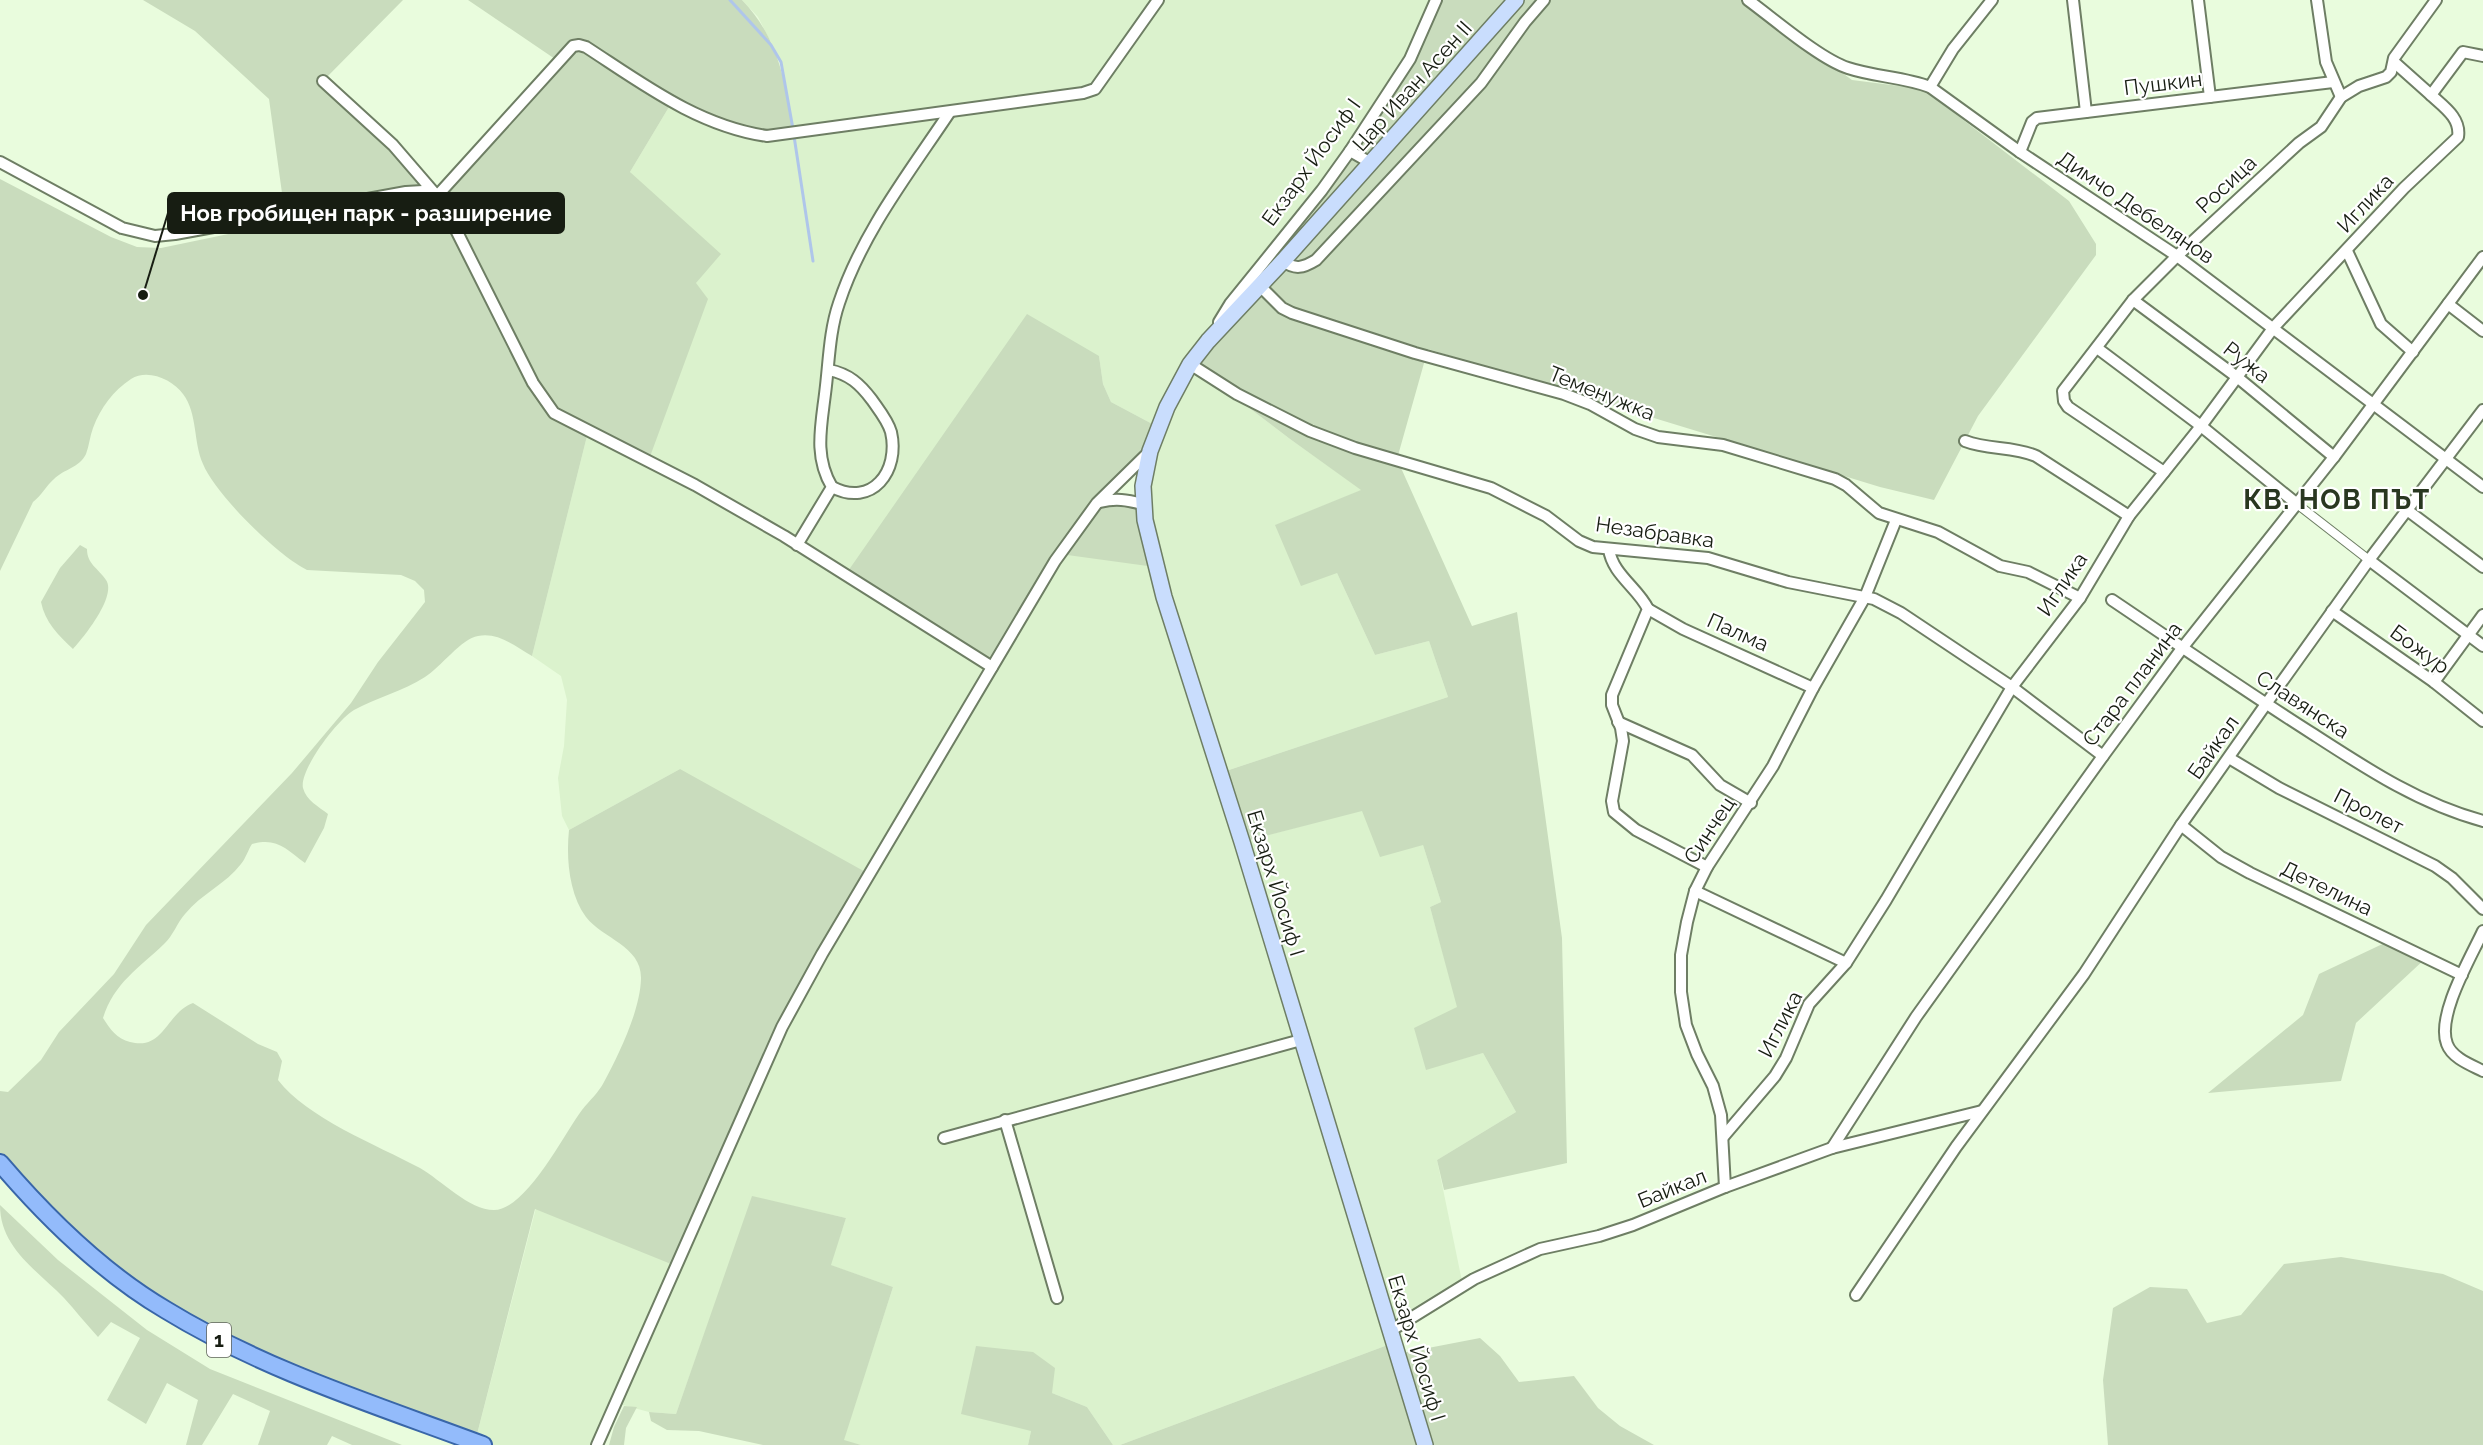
<svg xmlns="http://www.w3.org/2000/svg" width="2483" height="1445" font-family="Raleway,sans-serif">
<style>
.built{fill:#dbf2cd;fill-rule:evenodd}
.green{fill:#c9dcbd}
.lines{fill:none;stroke-linecap:round;stroke-linejoin:round}
.stream{stroke:#afc6ea;stroke-width:3}
.pedestrian-casing{stroke:#6e7e64;stroke-width:10}
.minor-casing{stroke:#6e7e64;stroke-width:14}
.secondary-casing{stroke:#6e7e64;stroke-width:18}
.primary-casing{stroke:#3966a8;stroke-width:20}
.pedestrian{stroke:#fff;stroke-width:8}
.minor{stroke:#fff;stroke-width:10}
.secondary{stroke:#c9ddfd;stroke-width:15}
.primary{stroke:#93bbfb;stroke-width:16}
.labels{text-anchor:middle;dominant-baseline:central;stroke-width:4.5;stroke-linejoin:round;paint-order:stroke}
.shield{fill:#fff;stroke:#5d6159;stroke-width:1.5}
.shield-label{font-size:20px;font-weight:bold;fill:#171d12}
.street-label{font-size:21px;fill:#171d12;stroke:#fff}
.district-label{font-size:27px;font-weight:bold;letter-spacing:1.5px;fill:#293720;stroke:#fff}
.leader{fill:none;stroke:#171d12;stroke-width:2}
.callout-dot{fill:#171d12;stroke:#fff;stroke-width:2}
.callout{fill:#171d12;stroke:#171d12;stroke-width:2}
.callout-label{font-size:22px;text-anchor:middle;font-weight:bold;fill:#fff}
</style>
<rect width="100%" height="100%" fill="#e9fcdd"/>
<path class="built" d="M742,0H1436L1410,59L1191,364L1290,439L1362,490L1276,525L1337,573L1375,655L1429,641L1448,697L1220,773L1242,842L1362,810L1423,845L1441,902L1430,907L1458,1007L1426,1069L1483,1053L1516,1112L1437,1160L1463,1286L1390,1331L1393,1343L1120,1445H1113L1087,1407L1052,1393L1031,1431L1028,1445H861L843,1441L893,1287L830,1265L846,1218L753,1197L676,1414L649,1412L615,1403L597,1445H483L475,1442L536,1208L676,1265L680,769L569,830L562,816L558,778L564,746L567,700L561,676L532,656L588,432L706,269L630,172L672,102L794,133L781,62L758,17ZM1099,356L1103,384L1111,402L1158,427L1145,520L1060,554Z"/>
<g class="green">
<path d="M143,0H403L323,81L437,195L558,61L468,0H742C779,38 785,83 794,133L767,136L672,102L630,172L721,254L696,283L708,299L648,462L588,432L532,656C515,646 498,632 478,636C462,638 440,668 425,677C403,691 376,698 354,710C338,719 299,770 303,788C306,800 319,807 328,814L324,828L305,863C286,849 277,837 252,844C248,850 246,858 241,864C226,884 201,894 185,914C177,923 173,936 164,944C139,968 114,983 103,1018C110,1029 117,1039 130,1042C164,1051 166,1013 193,1003L258,1044L277,1052L282,1061L278,1080C307,1118 377,1145 420,1168C441,1180 469,1210 494,1210C526,1210 564,1134 582,1110C589,1101 599,1092 604,1082C619,1054 640,1011 641,979C642,946 603,939 586,917C569,894 566,858 569,830L680,769L869,874L822,954L676,1266L535,1209L475,1442L300,1376L109,1270L0,1163V1091L8,1092L41,1060L59,1032L114,974L146,925L292,773L351,703L378,662L425,602L424,590L415,581L401,575L307,570C278,556 215,494 203,464C193,442 198,414 183,394C173,380 148,368 131,379C113,391 101,407 93,428C90,436 89,446 86,454C79,468 64,469 54,479C46,486 42,495 33,502L0,571V179L111,237L137,247L161,248L286,222L269,99L195,31Z"/>
<polygon points="1436,0 1743,0 1852,80 1923,89 2069,201 2096,244 2096,255 1978,416 1934,500 1880,487 1428,349 1397,459 1472,626 1517,612 1562,938 1567,1163 1444,1190 1437,1160 1516,1112 1483,1053 1426,1070 1414,1028 1457,1007 1430,907 1441,902 1423,845 1380,857 1362,811 1242,842 1220,773 1448,697 1429,641 1375,655 1337,573 1301,586 1275,525 1361,490 1290,439 1191,364 1322,190 1398,76"/>
<polygon points="1027,314 1099,356 1103,384 1111,402 1158,427 1150,451 1098,502 1142,504 1155,567 1060,554 992,667 846,574"/>
<path d="M80,545L87,549C87,564 98,568 106,580C117,596 84,637 73,649C58,635 45,622 41,602L60,568Z"/>
<polygon points="2391,940 2426,958 2356,1023 2341,1081 2208,1093 2303,1015 2319,974"/>
<polygon points="752,1196 846,1218 831,1265 893,1287 844,1440 861,1445 763,1445 699,1431 667,1430 651,1421 649,1412 676,1414"/>
<path d="M0,1205L58,1260L147,1330L210,1369L402,1445H352L332,1436L327,1445H258L270,1411L233,1394L202,1445H186L198,1400L167,1383L146,1424L107,1400L140,1338L111,1322L98,1337C86,1324 75,1310 64,1298C37,1270 0,1248 0,1205Z"/>
<polygon points="2341,1257 2443,1274 2483,1291 2483,1445 2108,1445 2103,1380 2113,1308 2150,1287 2187,1289 2207,1323 2241,1315 2284,1264"/>
<polygon points="1480,1338 1500,1356 1519,1382 1574,1376 1598,1408 1620,1426 1654,1445 1120,1445 1393,1343 1397,1354"/>
<polygon points="976,1346 1033,1352 1055,1368 1052,1393 1087,1407 1113,1445 1028,1445 1031,1431 961,1414"/>
<polygon points="624,1406 637,1407 626,1428 624,1445 609,1445 614,1427"/>
</g>
<g class="lines">
<g class="stream">
<polyline points="730,0 771,45 781,62 793,129"/>
<polyline points="794,136 813,261"/>
</g>
<g class="pedestrian-casing">
<polyline id="pedestrian" points="2297,504 2369,560"/>
</g>
<g class="minor-casing">
<g id="minor">
<path d="M1748,0C1774,19 1820,59 1848,68C1875,77 1904,77 1930,87L2020,152L2177,256L2483,487"/>
<polyline points="2073,0 2086,112"/>
<polyline points="2198,0 2210,97"/>
<polyline points="2317,0 2326,62 2341,97"/>
<polyline points="2394,62 2431,95 2463,52 2483,56"/>
<path d="M323,81L393,145L437,196L573,46L579,45L586,47C643,84 698,126 767,136L1083,93L1095,89L1158,0"/>
<polyline points="1930,87 1953,49 1992,0"/>
<polyline points="1350,151 1371,163"/>
<polyline points="2020,152 2032,122 2037,118 2333,82"/>
<polyline points="0,162 122,228 155,236 175,234 406,192 423,191 437,196 452,222 533,383 554,413 695,485 784,536 992,667"/>
<polyline points="2347,251 2381,324 2413,352"/>
<path d="M1283,261C1295,270 1303,268 1316,260L1481,83L1525,22L1544,0"/>
<polyline points="1259,285 1282,308 1292,313 1415,353 1564,394 1590,404 1635,429 1658,437 1723,445 1835,479 1846,485 1879,513 1938,532 2000,566 2028,572 2080,598"/>
<polyline points="2133,300 2237,377 2334,457"/>
<polyline points="2448,304 2483,331"/>
<polyline points="1219,322 1230,304 1322,190 1350,151 1410,59 1436,0"/>
<polyline points="2097,348 2201,426 2297,504"/>
<polyline points="1190,364 1237,394 1310,431 1355,448 1491,488 1546,516 1579,541 1593,547 1708,558 1788,582 1874,599 1901,613 2012,687 2103,756"/>
<path d="M829,370C849,374 860,384 872,400C879,410 888,421 891,432C900,471 872,508 832,487"/>
<path d="M1965,441C1988,450 2013,446 2036,456L2129,516"/>
<polyline points="2164,472 2068,407 2064,401 2063,391 2133,300 2177,256 2299,143 2321,127 2341,97 2359,86 2386,77 2391,72 2394,58 2436,0"/>
<path d="M1100,502C1116,498 1127,500 1142,504"/>
<polyline points="2407,510 2483,567"/>
<path d="M797,545L832,487C814,457 821,427 825,394C829,364 829,332 839,303C862,233 909,173 949,113"/>
<path d="M1609,549C1612,574 1638,588 1648,609L1612,695V705L1621,728L1623,741L1612,801L1614,812L1636,830L1707,867"/>
<polyline points="2369,560 2483,646"/>
<path d="M2112,600C2179,645 2245,691 2313,734C2367,769 2420,804 2483,821"/>
<polyline points="1648,609 1683,629 1813,688"/>
<polyline points="2332,611 2434,682 2483,721"/>
<polyline points="2434,682 2483,615"/>
<polyline points="1618,722 1692,755 1720,785 1751,803"/>
<polyline points="2229,758 2279,788 2435,866 2452,878 2483,909"/>
<polyline points="2181,825 2221,857 2250,873 2462,975"/>
<polyline points="1695,891 1846,963"/>
<path d="M2483,931C2471,957 2436,1016 2447,1044C2452,1058 2471,1065 2483,1071"/>
<polyline points="1005,1120 1057,1298"/>
<path d="M1723,1137L1775,1076L1786,1058L1809,1004L1846,963L1886,900L2012,687L2080,598L2129,516L2201,426L2274,327L2404,188L2458,137C2461,118 2444,107 2431,95"/>
<polyline points="944,1138 1301,1040"/>
<polyline points="1832,1148 1916,1017 2103,756 2183,647 2334,457 2483,257"/>
<polyline points="1725,1187 1721,1115 1713,1086 1697,1054 1686,1025 1681,992 1681,955 1687,922 1695,891 1707,867 1773,766 1813,688 1865,597 1896,520"/>
<polyline points="1856,1295 1956,1147 2084,974 2181,825 2266,704 2369,560 2483,410"/>
<polyline points="1390,1331 1474,1279 1540,1249 1599,1236 1633,1225 1725,1187 1832,1148 1982,1111"/>
<polyline points="597,1445 782,1027 822,954 1055,561 1097,503 1150,451"/>
</g>
</g>
<g class="secondary-casing">
<polyline id="secondary" points="1425,1445 1242,842 1164,597 1145,520 1143,486 1150,451 1167,407 1190,364 1208,341 1283,261 1516,0"/>
</g>
<g class="primary-casing">
<path id="primary" d="M0,1163C47,1218 103,1273 166,1310C264,1370 376,1405 483,1445"/>
</g>
<use href="#pedestrian" class="pedestrian"/>
<use href="#minor" class="minor"/>
<use href="#secondary" class="secondary"/>
<use href="#primary" class="primary"/>
</g>
<g class="labels">
<rect class="shield" x="207" y="1323" width="24" height="34" rx="4.5"/>
<g class="shield-label">
<text x="219" y="1340">1</text>
</g>
<g class="street-label">
<text transform="translate(2163 83) rotate(-7)">Пушкин</text>
<text transform="translate(1412 86) rotate(-48)">Цар Иван Асен II</text>
<text transform="translate(1311 162) rotate(-54)">Екзарх Йосиф I</text>
<text transform="translate(2226 184) rotate(-43)">Росица</text>
<text transform="translate(2365 203) rotate(-47)">Иглика</text>
<text transform="translate(2136 207) rotate(34)">Димчо Дебелянов</text>
<text transform="translate(2247 362) rotate(38)">Ружа</text>
<text transform="translate(1602 393) rotate(22)">Теменужка</text>
<text transform="translate(1655 532) rotate(8)">Незабравка</text>
<text transform="translate(2062 584) rotate(-56)">Иглика</text>
<text transform="translate(1738 632) rotate(24)">Палма</text>
<text transform="translate(2420 649) rotate(36)">Божур</text>
<text transform="translate(2132 684) rotate(-53)">Стара планина</text>
<text transform="translate(2303 704) rotate(33)">Славянска</text>
<text transform="translate(2213 747) rotate(-55)">Байкал</text>
<text transform="translate(2369 811) rotate(27)">Пролет</text>
<text transform="translate(1709 830) rotate(-57)">Синчец</text>
<text transform="translate(1276 883) rotate(73)">Екзарх Йосиф I</text>
<text transform="translate(2327 888) rotate(26)">Детелина</text>
<text transform="translate(1780 1024) rotate(-63)">Иглика</text>
<text transform="translate(1672 1188) rotate(-22)">Байкал</text>
<text transform="translate(1417 1348) rotate(73)">Екзарх Йосиф I</text>
</g>
<g class="district-label">
<text x="2337" y="499">КВ. НОВ ПЪТ</text>
</g>
</g>
<path class="leader" d="M143 295L168 213"/>
<circle class="callout-dot" cx="143" cy="295" r="6"/>
<rect class="callout" x="168" y="193" width="396" height="40" rx="6"/>
<g class="callout-label">
<text x="366" y="221">Нов гробищен парк - разширение</text>
</g>
</svg>
